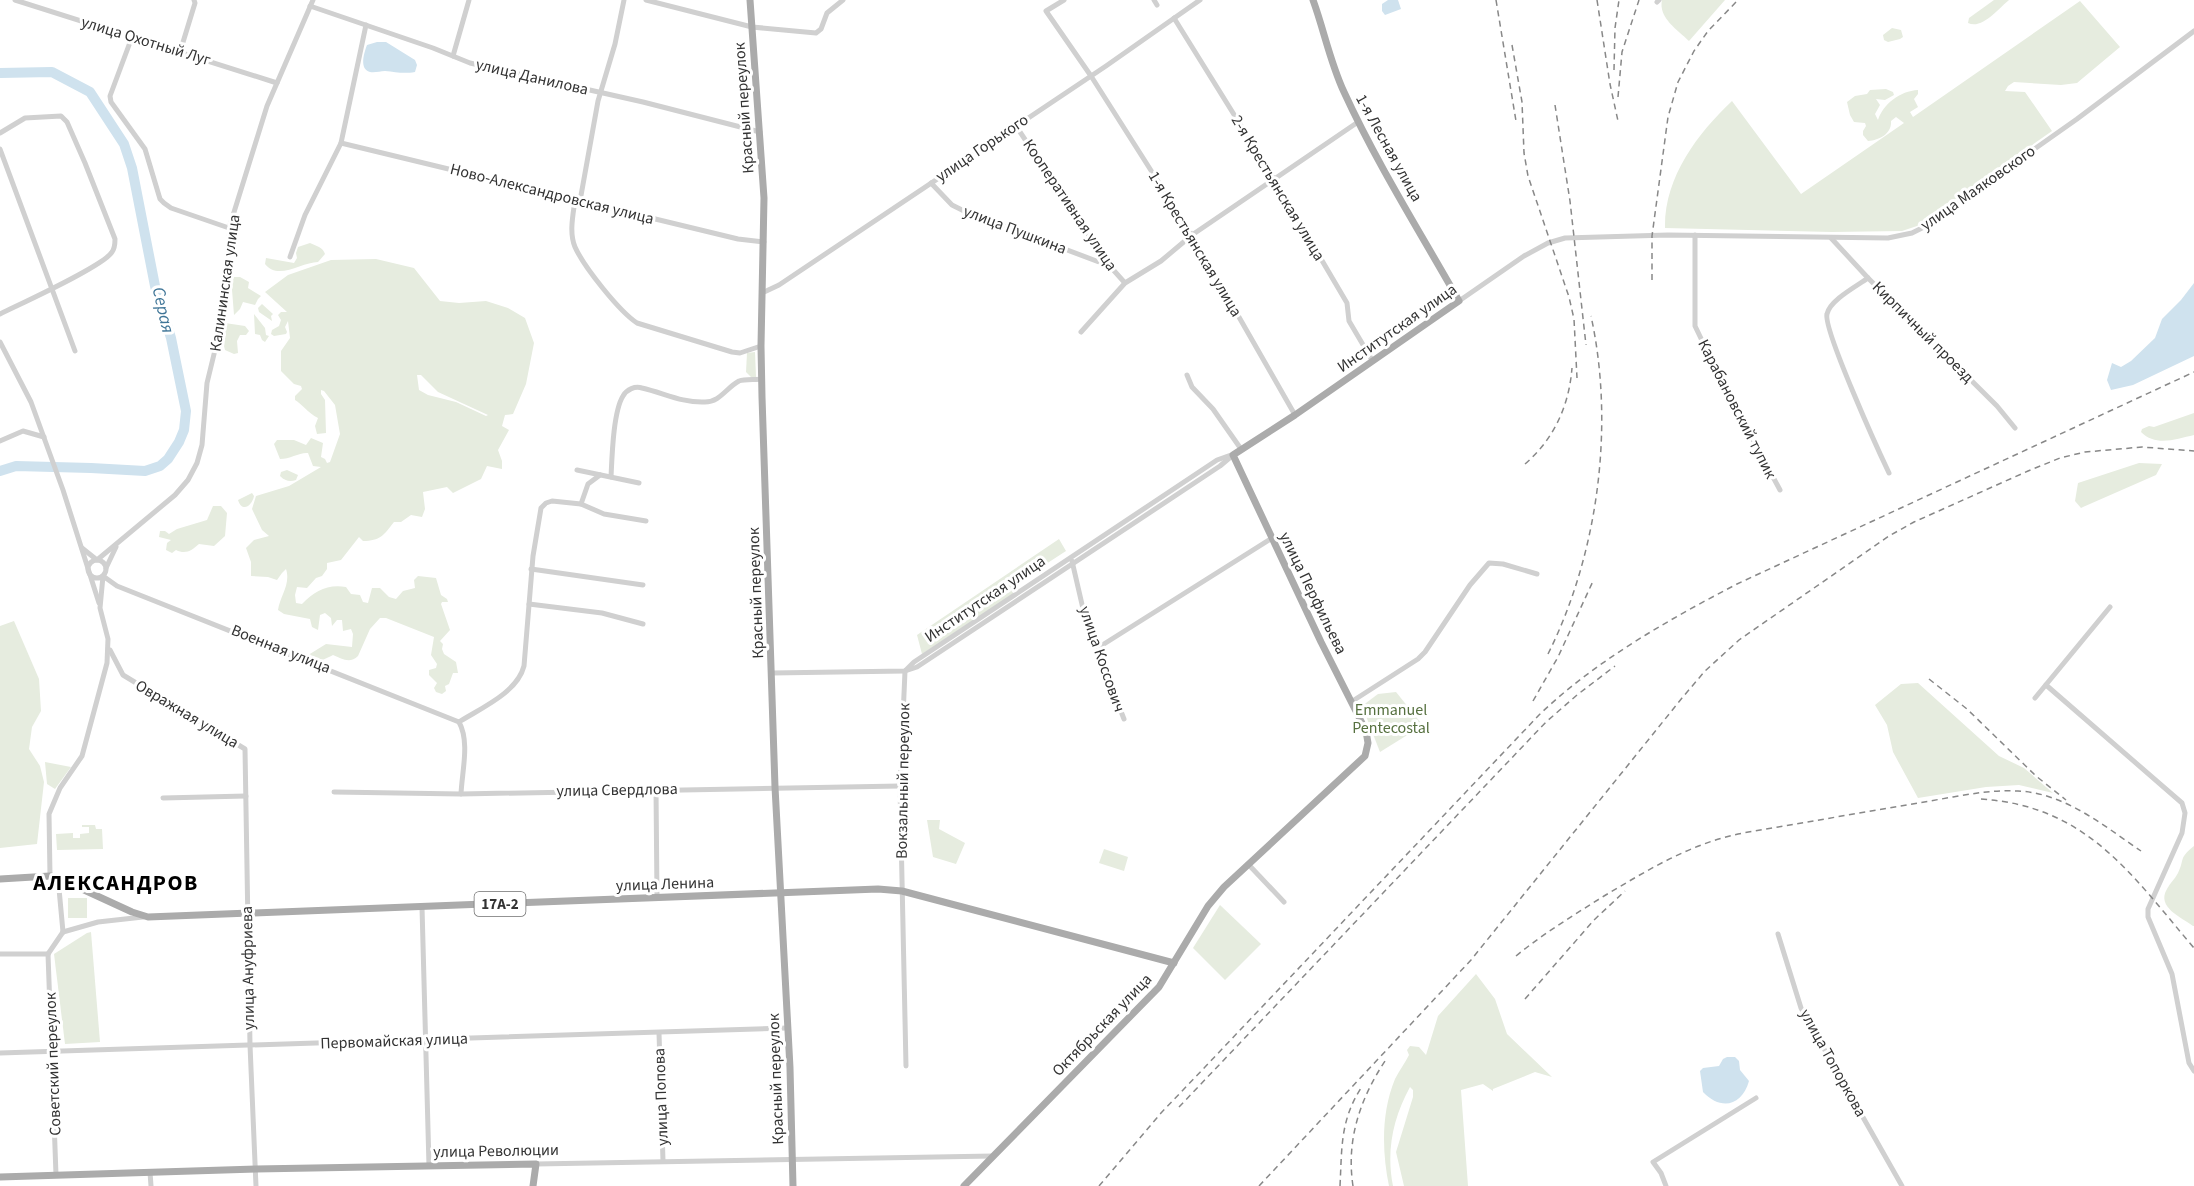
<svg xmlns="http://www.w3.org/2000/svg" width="2194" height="1186" font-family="'Source Sans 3',sans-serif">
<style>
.green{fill:#e6ecdf;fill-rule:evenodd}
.water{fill:#cfe2ee}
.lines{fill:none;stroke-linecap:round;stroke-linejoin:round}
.river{stroke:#cfe2ee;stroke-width:10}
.minor{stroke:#d0d0d0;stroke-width:5}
.major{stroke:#ababab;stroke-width:7}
.rail{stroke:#888;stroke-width:1.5;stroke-dasharray:6 4.5;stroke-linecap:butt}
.labels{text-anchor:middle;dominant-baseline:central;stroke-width:6;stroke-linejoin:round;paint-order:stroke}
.shield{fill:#fff;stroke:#707070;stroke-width:1.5}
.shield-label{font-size:15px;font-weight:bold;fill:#333}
.street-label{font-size:16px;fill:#333;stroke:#fff}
.park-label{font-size:16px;fill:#56703f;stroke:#fff}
.water-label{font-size:18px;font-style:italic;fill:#3f7597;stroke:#fff}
.district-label{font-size:22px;font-weight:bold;letter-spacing:1.5px;fill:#000;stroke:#fff}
</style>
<rect width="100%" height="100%" fill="#fff"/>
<g class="green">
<path d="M1662,0H1725L1689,41C1678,30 1658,18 1662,0Z"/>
<path d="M1994,0H2009C1999,8 1982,30 1968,23L1969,18Z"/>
<path d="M2080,1L2120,47L2077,83L2061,85L2014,82L2008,86L2005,91L2025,92L2052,131L1917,226L1902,231L1832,232L1665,228C1664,178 1697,134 1732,101L1801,194L1904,123L1896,117L1891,121C1892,133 1880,140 1868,141L1863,135V131L1866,126L1865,123L1854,122L1850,115L1847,102L1855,96L1867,94L1870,90L1886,89L1893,92L1894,95L1885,100L1876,99L1880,105L1875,114L1878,120C1883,104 1900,91 1918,90V94L1914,99L1918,107L1910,112L1913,117Z"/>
<polygon points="1892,28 1901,30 1903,37 1900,39 1888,42 1884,40 1883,35"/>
<path d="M310,243C316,246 323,247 325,254L318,262C302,262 278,281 265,264L266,258L294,263L297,258L296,253L298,247Z"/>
<path d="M376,259L414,268L440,301L459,303L486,301L508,308L525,318L534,343L526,384L513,414L505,415L502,426L509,430L498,450L502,461V469L487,466L481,479L453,493L447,487L423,492L425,509L422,517L411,515L401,522H394C384,535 380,541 363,541L359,537L341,560L327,563V569L322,576L316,578L307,588L297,587L295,595L296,603L302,604C315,591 327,584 346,587L351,594L360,595L363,602L368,603L372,588H380L389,597L396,599L403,591L415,588L414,580L418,576L436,578L441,595L447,599L448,602H442L441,604L450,630L440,641L443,644L442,649L444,654L456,662L458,673H453L449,684L445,686L446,691L442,694L436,692L434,688L437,683L429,675V670L436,668L437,664L431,655L434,637L386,618H380L370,629L358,656C350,664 342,659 333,655C323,660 315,665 305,657L326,644L352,647L353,634L351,629L343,631L342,620H337L332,626L331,618L325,613L320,615L318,630L312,627L310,619L284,614L278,610C280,596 291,584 286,569L282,573L277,580L268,577L251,576V562L246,548L254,540L269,536L262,530L252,509L256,496L289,486L321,467L313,466L308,453C300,452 290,459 280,459L274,444L277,440H294L306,445L311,438L323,443L321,457L325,459L327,463L330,462L340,434L335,405L324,391L321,390V394L325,400L326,433L317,434L315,426L318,418C308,413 301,403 295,400V396L302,389L301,386L294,384L281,371V351L290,338L288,321L285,327L287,332L286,334L274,336L271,334L272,330L279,326L281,320L278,315L281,312H287L265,292L288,275L331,260ZM417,375H421L438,392L488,415L486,416L456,402L428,395L419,390Z"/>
<polygon points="231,277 240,277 249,282 248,288 261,296 258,299 255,305 243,302 240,309 234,315"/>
<polygon points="262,304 273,314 271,316 272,321 259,312 258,308"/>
<polygon points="254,314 265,328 266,335 269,336 265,342 262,340 260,335 255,334"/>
<path d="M225,323L245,326L249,331L246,335H240L237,341L238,353L234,354L225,350C222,340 224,332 225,323Z"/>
<polygon points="755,352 756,377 752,378 746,372 747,353"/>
<path d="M2194,413V435C2176,439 2156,447 2141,432L2142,429L2149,426L2154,427Z"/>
<polygon points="2139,463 2162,464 2156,475 2083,507 2081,508 2075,501 2078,483"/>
<path d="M287,470L298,475L296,480C290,482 285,481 280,476L281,472Z"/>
<path d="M252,493L254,496C252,506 242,513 238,500Z"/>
<path d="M213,506H221L227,513L225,536L214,546L199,544C192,550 186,555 176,550L172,553L166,550L167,543L171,540L159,537L160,531H165L169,534L177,529L207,520Z"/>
<polygon points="1059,539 1066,551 1012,586 1013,594 922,654 917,635"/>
<polygon points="14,621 39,679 41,711 32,727 29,749 40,766 44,782 37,844 0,848 0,626"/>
<polygon points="1918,683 1999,756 2024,768 2053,793 2019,785 1986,787 1918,798 1893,752 1887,725 1875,705 1901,684"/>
<polygon points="1396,692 1421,723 1417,729 1380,752 1362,706 1378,694"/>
<polygon points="45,762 71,767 55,789 47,784"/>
<polygon points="927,820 940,820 939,829 965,843 956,864 933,857"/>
<polygon points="82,825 95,825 96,829 102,829 103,849 57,850 56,834 73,833 73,838 80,838 80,834 89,833 89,827 82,827"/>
<path d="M2194,846V926H2193C2181,917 2156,907 2167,889C2170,883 2175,879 2178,873C2185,859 2178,859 2194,846Z"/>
<polygon points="1104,849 1128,857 1124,871 1099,863"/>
<rect x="68" y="898" width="19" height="20"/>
<polygon points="1220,905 1261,944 1225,980 1193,948"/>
<polygon points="91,932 100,1042 65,1044 54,954 87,933"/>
<path d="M1476,974L1495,999L1507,1034L1552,1077L1535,1072L1493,1089V1091L1483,1084L1461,1090L1468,1186H1404L1396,1152L1413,1097V1090L1410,1087C1393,1118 1386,1151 1393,1186H1389C1382,1152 1381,1113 1395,1079C1399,1071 1405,1063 1409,1055L1407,1050L1410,1046L1419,1047L1426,1055L1438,1016Z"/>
</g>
<g class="water">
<polygon points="1388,0 1398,0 1401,9 1385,15 1382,11 1382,4"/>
<path d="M377,42H386L415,60L417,65L415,72C403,74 396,72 385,71C380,71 375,73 370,72C359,69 364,53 367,45Z"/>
<polygon points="2194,283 2194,356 2133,385 2111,390 2107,380 2112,363 2121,367 2131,361 2155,338 2162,319 2181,300"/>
<path d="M1727,1057H1735L1739,1061L1740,1070L1749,1081C1742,1106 1721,1111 1703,1092L1700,1071L1703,1068L1719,1066L1723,1059Z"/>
</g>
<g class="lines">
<polyline class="river" points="0,73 52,72 90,92 124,144 132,168 155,286 171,338 186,411 184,430 179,442 168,459 160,466 145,471 91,468 16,466 0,471"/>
<g class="minor">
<polyline points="15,0 277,83"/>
<polyline points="646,0 752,27 816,33 821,29 827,13 843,0"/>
<polyline points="1064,0 1046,11 1091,76 1192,235 1295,415"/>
<polyline points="1154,0 1157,5"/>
<polyline points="1657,2 1659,0"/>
<polyline points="310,6 433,48 470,63 643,102 760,132"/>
<polyline points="1174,18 1274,179 1347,303 1349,321 1372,360"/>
<polyline points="132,37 110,96 111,102 145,149 160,199 164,203 171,208 229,228"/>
<polyline points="180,52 195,3 194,0"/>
<polyline points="453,56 469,0"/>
<polyline points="1016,126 1108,264 1125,283"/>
<path d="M0,133L25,118L61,116L67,122L85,163L115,239C115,244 115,248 112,252C104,266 20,304 0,314"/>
<polyline points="341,143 738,239 764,242"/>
<polyline points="0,149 75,351"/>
<polyline points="931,183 952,205 964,211 1099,262 1108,264"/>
<path d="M575,200C573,215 569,233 575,247C584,267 619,311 637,323L732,352L740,353L761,346"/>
<polyline points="580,201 598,101 615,44 624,0"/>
<polyline points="1695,235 1695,326 1721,380 1780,490"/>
<polyline points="1831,238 1868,278 1997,406 2015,428"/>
<polyline points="290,257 305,215 341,143 366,25"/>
<path d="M1868,278C1857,286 1830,300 1827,314C1823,329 1879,452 1889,473"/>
<polyline points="762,293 779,285 1106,66 1200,0"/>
<polyline points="1459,301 1524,256 1548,243 1565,238 1668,235 1888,238 1912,233 1924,227 2077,119 2194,31"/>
<polyline points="1081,332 1125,283 1161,261 1192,235 1358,122"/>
<polyline points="0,342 31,402 63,490 99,603"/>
<polyline points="1187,375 1192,387 1213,409 1241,449"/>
<polyline points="0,441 23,431 44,437"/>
<polyline points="577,470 639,483"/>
<path d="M611,477C612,458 613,412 623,396C627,389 635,386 642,388C664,393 682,403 705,402C720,402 726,388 739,381C745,379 755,380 762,379"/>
<polyline points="581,504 588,484 600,475"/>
<polyline points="82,548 97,560 175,495 188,480 197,463 202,445 207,383 224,313 230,225 267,106 313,0"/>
<circle cx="97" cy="569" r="9"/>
<polyline points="1072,561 1087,626 1124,719"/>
<polyline points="106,568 116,547"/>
<polyline points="531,569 643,585"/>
<polyline points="529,604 602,613 643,624"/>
<polyline points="1096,649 1272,538"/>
<polyline points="110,650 123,675 245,749 250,1045 256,1186"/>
<polyline points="906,670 914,662 1217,460 1231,455"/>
<polyline points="905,671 900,786 906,1066"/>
<polyline points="772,673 905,671 917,667 1220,466 1233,455"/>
<polyline points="2046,685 2182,803 2185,813 2182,833 2148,909 2148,917 2172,974 2189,1063 2194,1071"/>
<polyline points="2035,698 2110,607"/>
<polyline points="1351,702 1418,659 1425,652 1470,585 1489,563 1503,564 1537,574"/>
<path d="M459,722C481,708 517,693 524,666L533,556L541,508L546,503L552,501L581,504L604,514L646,521"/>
<path d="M459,722C470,742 462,771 461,794"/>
<polyline points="656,789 657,897"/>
<polyline points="334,792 461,794 900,786"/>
<polyline points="163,798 246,796"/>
<polyline points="1248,864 1284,902"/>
<polyline points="50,876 49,814 60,788 82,756 107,663 108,639 100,608 103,576 117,586 459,722"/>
<polyline points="58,878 63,932"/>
<polyline points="422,907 429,1166"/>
<polyline points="63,932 98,922 143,917"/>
<polyline points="1778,934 1801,1008 1902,1186"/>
<polyline points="0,954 48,954"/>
<polyline points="48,954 56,1175"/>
<polyline points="48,954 63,932"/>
<polyline points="659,1033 663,1161"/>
<polyline points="0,1053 787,1028"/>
<polyline points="536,1164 993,1156"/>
<polyline points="150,1172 151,1186"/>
<polyline points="1666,1186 1661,1173 1653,1162 1756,1098"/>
</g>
<g class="major">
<polyline points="750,0 764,198 761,346 762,397 775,787 790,1068 793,1186"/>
<polyline points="0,879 50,876 58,878 132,912 148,917 878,889 902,891 1174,963"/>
<polyline points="0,1177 256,1169 536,1164 533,1186"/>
<path d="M964,1186L1159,987L1208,906L1224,887L1365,756L1368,743L1366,731L1321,642L1233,455L1295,415L1459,301C1420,232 1377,164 1344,92C1330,62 1324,30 1313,0"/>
</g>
<g class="rail">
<polyline points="1496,0 1516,121"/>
<polyline points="1597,0 1610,84 1618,121"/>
<polyline points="1512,45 1522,102 1524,153 1528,176 1569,297 1574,319 1577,378"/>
<polyline points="1614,70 1615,28 1619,0"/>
<polyline points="1618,97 1622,52 1639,0"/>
<polyline points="1555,105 1570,201 1586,345"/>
<polyline points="1652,280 1652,236 1668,117 1678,82 1694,51 1708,31 1738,0"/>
<path d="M1525,464C1554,439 1569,406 1572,368"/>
<path d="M1548,654C1598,554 1615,426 1591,316"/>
<polyline points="1929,679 1967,709 2036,776 2066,800"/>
<polyline points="1533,701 1558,657 1594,579"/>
<path d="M1981,799C2087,806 2131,874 2194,948"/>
<path d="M1516,956C1544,933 1574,915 1604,896C1648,870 1691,843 1743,833L1953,797C1975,793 1996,790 2018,791C2065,793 2104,826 2141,851"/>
<polyline points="1525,999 1594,920 1625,891"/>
<polyline points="1179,1107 1546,722 1577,695 1615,666"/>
<path d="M1099,1186L1161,1113L1205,1067L1539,715C1595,661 1668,620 1737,584L2194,372"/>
<polyline points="1259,1186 1471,960 1682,698 1705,671 1739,640 1889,536 1914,522 2028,471 2060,458 2085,452 2142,447 2194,451"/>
<path d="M1340,1186C1342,1148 1340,1121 1361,1088"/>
<path d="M1353,1186C1346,1140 1360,1099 1385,1061"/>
</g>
</g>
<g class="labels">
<rect class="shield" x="474.5" y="892" width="51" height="24" rx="4.5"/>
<g class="shield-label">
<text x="500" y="904">17А-2</text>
</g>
<g class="street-label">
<text transform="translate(146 41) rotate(17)">улица Охотный Луг</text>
<text transform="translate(532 77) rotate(13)">улица Данилова</text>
<text transform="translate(744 108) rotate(-94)">Красный переулок</text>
<text transform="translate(982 148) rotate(-34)">улица Горького</text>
<text transform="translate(1389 148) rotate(61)">1-я Лесная улица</text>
<text transform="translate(1278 188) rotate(59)">2-я Крестьянская улица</text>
<text transform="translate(1978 188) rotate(-35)">улица Маяковского</text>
<text transform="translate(552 194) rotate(14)">Ново-Александровская улица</text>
<text transform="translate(1070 205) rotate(56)">Кооперативная улица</text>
<text transform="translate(1015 230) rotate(21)">улица Пушкина</text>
<text transform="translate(1195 244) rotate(59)">1-я Крестьянская улица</text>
<text transform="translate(225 283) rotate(-82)">Калининская улица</text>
<text transform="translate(1397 328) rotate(-35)">Институтская улица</text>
<text transform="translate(1923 332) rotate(45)">Кирпичный проезд</text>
<text transform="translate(1737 409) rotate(63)">Карабановский тупик</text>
<text transform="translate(756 593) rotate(-92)">Красный переулок</text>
<text transform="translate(1313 593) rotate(64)">улица Перфильева</text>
<text transform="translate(985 599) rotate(-34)">Институтская улица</text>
<text transform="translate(281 649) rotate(22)">Военная улица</text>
<text transform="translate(1102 659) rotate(71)">улица Коссович</text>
<text transform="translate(187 714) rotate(31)">Овражная улица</text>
<text transform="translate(903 781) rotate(-89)">Вокзальный переулок</text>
<text transform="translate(617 790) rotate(-1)">улица Свердлова</text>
<text transform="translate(665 884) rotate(-2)">улица Ленина</text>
<text transform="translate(248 968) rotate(-91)">улица Ануфриева</text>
<text transform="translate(1102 1025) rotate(-46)">Октябрьская улица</text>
<text transform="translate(394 1041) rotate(-2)">Первомайская улица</text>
<text transform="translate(1833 1063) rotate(61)">улица Топоркова</text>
<text transform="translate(53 1064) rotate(-92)">Советский переулок</text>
<text transform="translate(776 1079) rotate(-92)">Красный переулок</text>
<text transform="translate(661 1097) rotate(-92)">улица Попова</text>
<text transform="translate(496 1151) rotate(-1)">улица Революции</text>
</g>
<g class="park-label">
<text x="1391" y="710">Emmanuel<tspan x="1391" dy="18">Pentecostal</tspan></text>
</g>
<g class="water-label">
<text transform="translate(163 310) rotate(77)">Серая</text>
</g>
<g class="district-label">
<text x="116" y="883">АЛЕКСАНДРОВ</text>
</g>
</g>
</svg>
